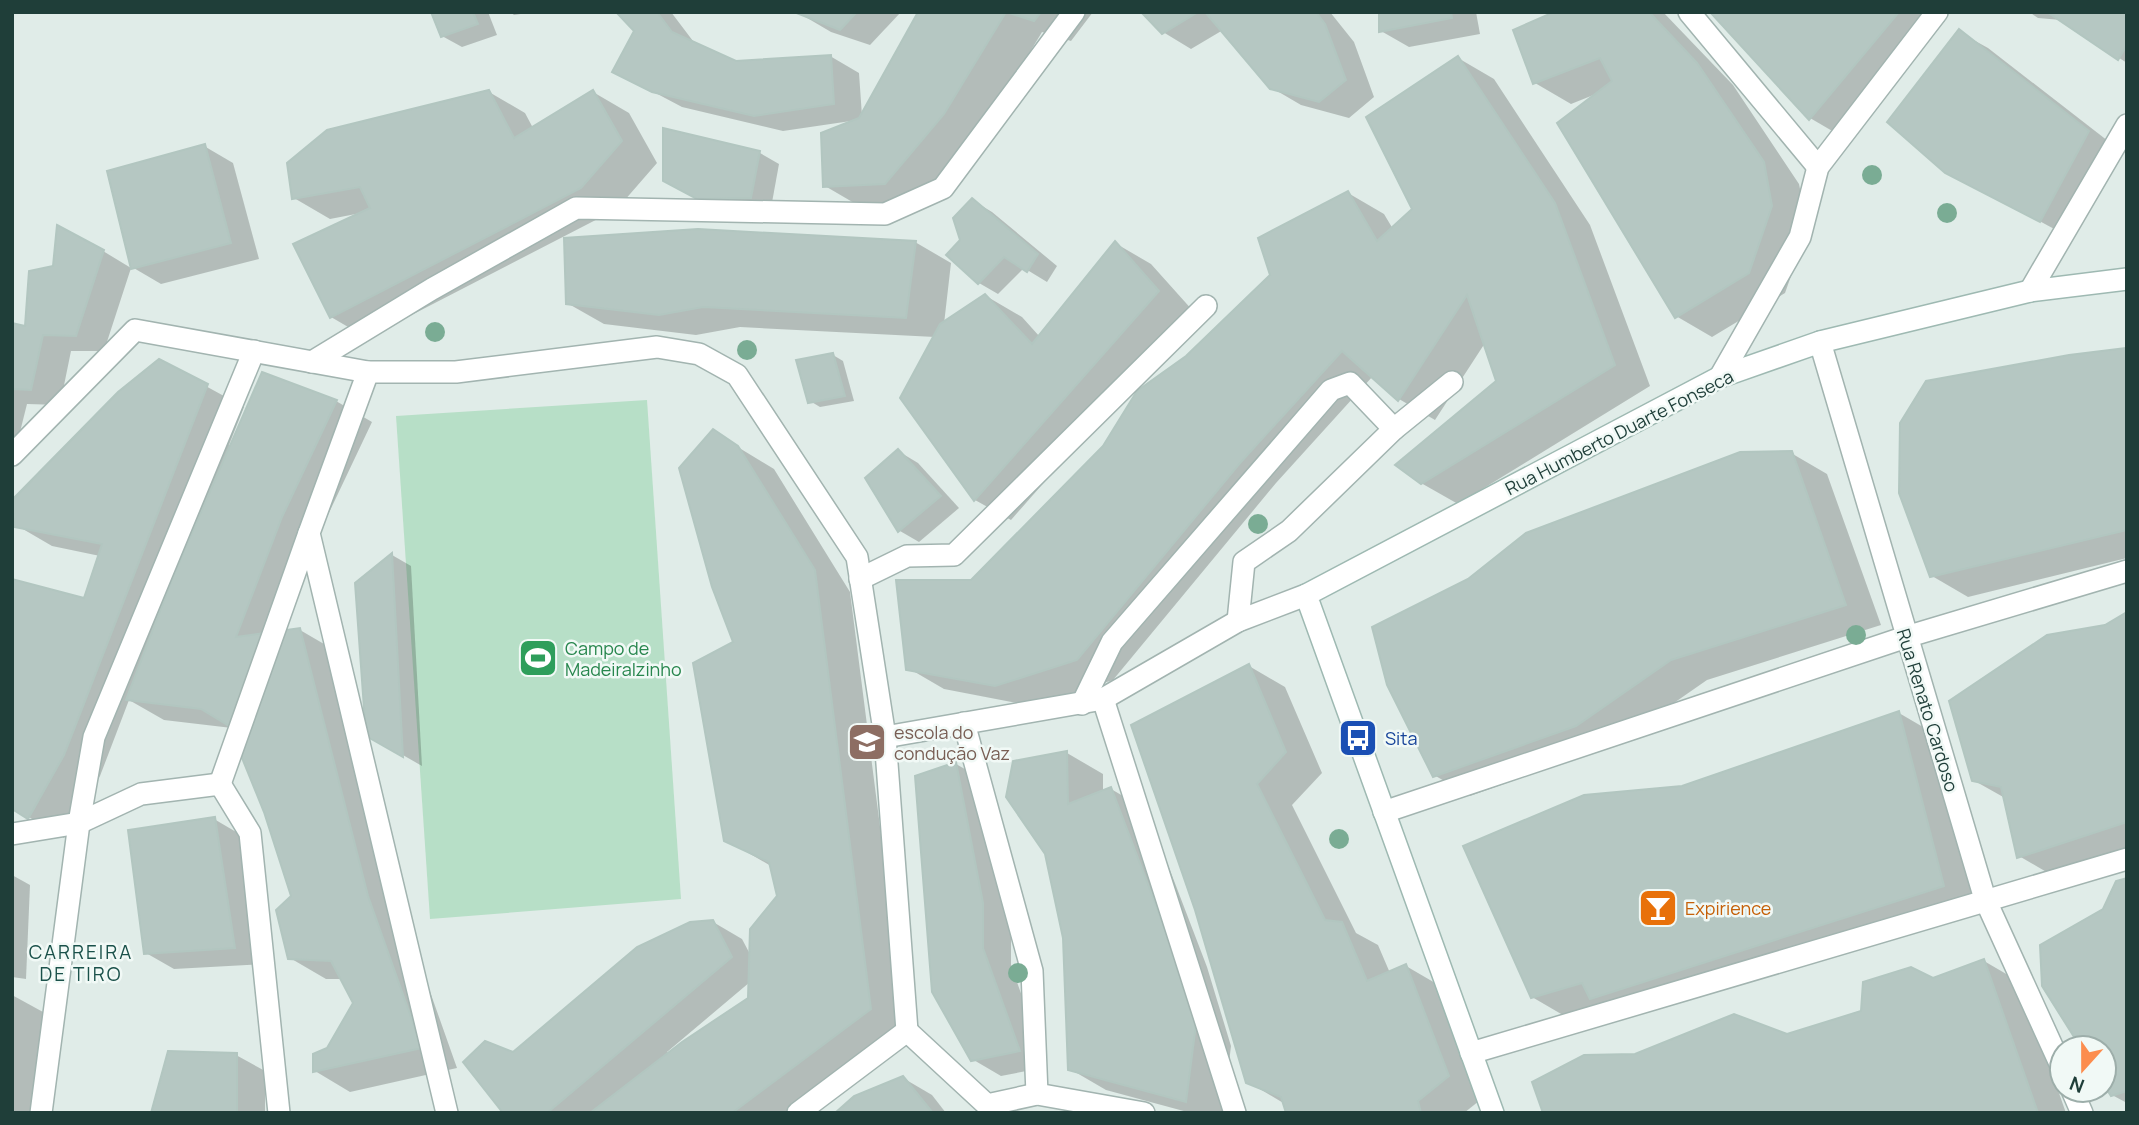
<svg xmlns="http://www.w3.org/2000/svg" width="2139" height="1125" font-family="Manrope,sans-serif">
<style>
.green{fill:#b7dfc7}
.shadow{fill:#0003;fill-rule:evenodd}
.building{fill:#b5c7c2;stroke:#b2c6c0;stroke-width:2}
.lines{fill:none;stroke-linecap:round;stroke-linejoin:round}
.street-casing{stroke:#a2b4b0;stroke-width:24}
.secondary-casing{stroke:#9eb9b2;stroke-width:24}
.street{stroke:#fff;stroke-width:21}
.secondary{stroke:#fff;stroke-width:21}
.tree{fill:#7aac94}
.labels{text-anchor:middle;dominant-baseline:central;stroke-width:5;stroke-linejoin:round;paint-order:stroke}
.street-label{font-size:18px;fill:#1f3e39;stroke:#f1f9f6}
.leisure-label{font-size:18px;fill:#27864d;stroke:#f1f9f6;text-anchor:start}
.education-label{font-size:18px;fill:#785e54;stroke:#f1f9f6;text-anchor:start}
.transit-label{font-size:18px;fill:#164399;stroke:#f1f9f6;text-anchor:start}
.food-label{font-size:18px;fill:#c56008;stroke:#f1f9f6;text-anchor:start}
.neighbourhood-label{font-size:19px;letter-spacing:2px;fill:#1a514a;stroke:#f1f9f6}
</style>
<rect width="100%" height="100%" fill="#e0ece8"/>
<polygon class="green" points="647,400 681,899 430,919 396,416"/>
<g class="shadow">
<polygon points="433,12 488,12 497,35 462,47 442,36"/>
<polygon points="510,12 534,12 514,15"/>
<polygon points="619,12 671,12 696,45 736,63 830,56 859,73 862,116 921,12 1093,12 1071,41 1042,32 980,135 922,203 861,207 825,186 851,121 783,131 682,107 614,71 636,31"/>
<polygon points="797,12 901,12 870,45 831,32"/>
<polygon points="1144,12 1330,12 1354,42 1374,97 1349,118 1301,105 1272,88 1223,30 1191,49 1163,32"/>
<polygon points="1381,12 1476,12 1480,34 1409,47 1381,31"/>
<polygon points="1558,12 1663,12 1733,85 1799,184 1808,228 1785,293 1712,337 1676,316 1596,94 1571,104 1535,83"/>
<polygon points="1713,12 1937,12 1945,21 1846,139 1810,118"/>
<polygon points="2029,12 2127,12 2127,63 2061,20 2038,18"/>
<polygon points="1959,32 1988,48 2117,148 2069,237 1963,180"/>
<polygon points="1458,58 1494,79 1590,225 1650,386 1458,504 1421,483 1498,382 1485,343 1435,420 1399,399 1373,376 1276,483 1113,680 1032,706 944,689 908,668 972,581 1104,447 1187,357 1272,275 1348,193 1384,214 1393,229 1414,209"/>
<polygon points="489,92 525,113 533,128 593,92 629,113 657,163 617,209 367,338 331,317 361,213 330,219 294,198"/>
<polygon points="204,146 233,163 259,259 161,284 132,267"/>
<polygon points="760,153 779,164 771,208 718,209 685,192"/>
<polygon points="972,200 992,212 1057,266 1047,282 1024,268 998,294 979,283 962,241"/>
<polygon points="915,242 951,263 944,324 986,296 1022,317 1040,337 1115,243 1151,264 1194,312 1011,520 975,500 902,398 935,337 740,327 696,335 604,324 567,303"/>
<polygon points="103,251 131,268 104,351 71,351 60,405 27,404 12,464 12,325 27,328"/>
<polygon points="2127,350 2127,558 1968,597 1932,576"/>
<polygon points="833,355 843,361 854,401 820,407 810,401"/>
<polygon points="160,361 244,407 229,445 232,446 336,401 372,422 317,538 281,632 300,630 336,651 404,918 457,1068 350,1092 315,1071 355,1003 343,979 326,979 290,958 293,896 266,812 232,728 164,720 129,700 100,776 64,838 12,807 100,556 52,546 16,525 12,502"/>
<path d="M713,432L774,469L850,592L906,1030L795,1113H505L713,922L742,939L751,956L779,897L771,866L726,840L735,642ZM750,982V999L669,1054L667,1052Z"/>
<polygon points="898,451 918,463 959,508 919,542 900,531 867,478"/>
<polygon points="1791,453 1827,474 1881,625 1707,680 1612,746 1470,796 1434,775"/>
<polygon points="392,555 411,566 422,766 368,735 356,584"/>
<polygon points="2127,614 2127,854 2055,877 2019,856 2005,798 1973,780 2106,627"/>
<polygon points="1249,666 1285,687 1322,773 1292,805 1356,933 1378,945 1390,973 1406,966 1442,987 1484,1097 1464,1113 1287,1113 1285,1104 1248,1082"/>
<polygon points="1899,713 1935,734 1979,906 1628,1018 1607,1006 1568,1018 1532,997 1683,787"/>
<polygon points="1067,753 1103,774 1103,792 1111,789 1147,810 1207,967 1231,1046 1223,1113 1191,1113 1106,1090 1070,1069 1065,938 1047,853"/>
<polygon points="956,764 984,780 1011,920 1011,965 1047,1067 1001,1076 972,1059"/>
<polygon points="214,819 243,836 263,964 174,969 146,953"/>
<polygon points="12,875 30,885 26,979 12,977"/>
<polygon points="2127,880 2127,1103 2112,1095 2104,1081 2104,1048 2083,1048 2104,910"/>
<polygon points="1984,961 2020,982 2066,1113 1545,1113 1636,1055 1787,1036 1863,1012"/>
<polygon points="12,995 43,1012 36,1113 12,1113"/>
<polygon points="236,1055 265,1071 265,1113 153,1113"/>
<polygon points="903,1078 932,1095 946,1113 837,1113"/>
</g>
<g class="building">
<polygon points="431,12 473,12 478,24 441,37"/>
<polygon points="616,12 657,12 672,32 736,61 831,55 834,104 754,116 652,92 612,72 634,31"/>
<polygon points="794,12 857,12 840,30"/>
<polygon points="918,12 1041,12 1034,21 1006,12 944,114 885,184 823,187 821,133 859,118"/>
<polygon points="1141,12 1198,12 1162,34"/>
<polygon points="1205,12 1316,12 1325,24 1346,80 1319,102 1270,89"/>
<polygon points="1379,12 1451,12 1452,18 1379,32"/>
<polygon points="1554,12 1649,12 1697,63 1764,162 1772,206 1749,273 1675,318 1557,123 1612,81 1600,58 1533,84 1513,30"/>
<polygon points="1710,12 1899,12 1809,120"/>
<polygon points="2047,12 2127,12 2127,45 2118,60"/>
<polygon points="1959,29 2089,131 2040,222 1945,173 1887,122"/>
<polygon points="1458,56 1555,203 1615,365 1421,484 1395,465 1496,381 1467,295 1398,401 1342,351 1240,463 1077,660 995,686 906,670 896,580 971,580 1103,446 1137,391 1186,356 1270,275 1258,238 1348,191 1377,241 1412,209 1366,117"/>
<polygon points="489,90 514,138 593,90 622,141 581,188 330,318 293,244 370,208 360,187 292,199 287,163 327,130"/>
<polygon points="663,128 760,151 751,198 697,199 663,181"/>
<polygon points="205,144 231,243 131,269 107,171"/>
<polygon points="972,198 1038,254 1027,272 1004,257 978,284 946,255 960,240 953,218"/>
<polygon points="57,225 104,250 76,336 43,335 31,390 12,389 12,323 25,326 29,271 53,266"/>
<polygon points="698,229 916,241 906,318 703,307 659,315 566,304 564,238"/>
<polygon points="1115,241 1159,291 974,501 900,398 940,324 985,294 1032,344"/>
<polygon points="2127,348 2127,530 1930,577 1899,493 1900,423 1926,381 2069,355"/>
<polygon points="833,353 845,396 808,403 796,360"/>
<polygon points="159,359 208,384 64,755 28,819 12,809 12,579 84,598 102,544 14,527 12,500 118,392"/>
<polygon points="262,372 337,400 282,517 236,637 300,628 368,896 422,1048 313,1072 313,1054 327,1048 353,1003 331,961 288,959 276,910 291,896 264,812 229,726 201,709 126,700 175,572"/>
<polygon points="713,429 738,446 815,570 871,1009 732,1113 590,1113 682,1042 748,998 750,929 777,896 769,862 724,841 693,663 733,642 712,587 679,468"/>
<polygon points="898,449 941,496 898,532 865,478"/>
<polygon points="1792,451 1846,605 1671,660 1576,726 1433,777 1387,685 1372,627 1468,579 1526,533 1740,452"/>
<polygon points="392,553 403,757 366,736 355,583"/>
<polygon points="2127,612 2127,822 2017,858 2001,787 1972,781 1949,701 2047,635 2105,625"/>
<polygon points="1249,664 1286,752 1257,784 1325,920 1342,922 1367,981 1406,964 1449,1076 1418,1101 1421,1113 1286,1113 1281,1097 1246,1083 1195,910 1131,725"/>
<polygon points="1899,711 1944,886 1590,999 1582,983 1531,998 1463,846 1584,795 1682,786"/>
<polygon points="1067,751 1068,804 1111,787 1171,945 1196,1024 1186,1102 1068,1070 1063,938 1045,854 1006,797 1013,761"/>
<polygon points="956,762 983,903 983,948 1020,1051 971,1061 932,992 915,776"/>
<polygon points="215,817 235,948 144,954 128,830"/>
<polygon points="2127,878 2127,1091 2111,1096 2104,1085 2104,1048 2081,1048 2042,986 2040,945 2103,909 2116,881"/>
<polygon points="713,920 732,957 547,1113 503,1113 463,1062 485,1041 513,1052 637,947 690,922"/>
<polygon points="1984,959 2038,1113 1543,1113 1532,1082 1584,1055 1635,1054 1734,1014 1787,1034 1861,1011 1863,982 1911,967 1933,978"/>
<polygon points="168,1051 237,1053 237,1113 151,1113"/>
<polygon points="903,1076 933,1113 835,1113 854,1096"/>
</g>
<g class="lines">
<g class="street-casing">
<g id="street">
<polyline points="1689,12 1818,167"/>
<polyline points="2030,291 2127,125"/>
<polyline points="1820,342 1985,899 2062,1068"/>
<polyline points="312,362 432,289 576,208 885,214 943,188 1074,12"/>
<polyline points="368,372 309,533 447,1113"/>
<polyline points="1720,377 1800,237 1818,167 1937,12"/>
<polyline points="12,455 135,330 368,372 456,372 657,347 699,354 737,375 857,557 885,737 1103,699 1238,621 1306,595"/>
<polyline points="860,579 907,556 954,555 1206,306"/>
<polyline points="1238,621 1244,562 1289,531 1394,429"/>
<polyline points="1103,699 1235,1113"/>
<polyline points="1082,704 1112,642 1331,390 1350,383 1394,429 1452,382"/>
<polyline points="964,723 1032,971 1037,1094"/>
<polyline points="220,784 309,533"/>
<polyline points="1384,812 1906,637 2127,571"/>
<polyline points="12,834 79,823 141,794 220,784 250,833 279,1113"/>
<polyline points="907,1031 987,1105 1037,1094 1144,1113"/>
<polyline points="1471,1053 2127,859"/>
<polyline points="2072,1090 2082,1113"/>
<polyline points="41,1113 79,823 94,737 254,351"/>
<polyline points="798,1113 907,1031 885,737"/>
</g>
</g>
<g class="secondary-casing">
<polyline id="secondary" points="1493,1113 1306,595 1720,377 1820,342 2030,291 2127,279"/>
</g>
<use href="#street" class="street"/>
<use href="#secondary" class="secondary"/>
</g>
<g class="tree">
<circle cx="1872" cy="175" r="10"/>
<circle cx="1947" cy="213" r="10"/>
<circle cx="435" cy="332" r="10"/>
<circle cx="747" cy="350" r="10"/>
<circle cx="1258" cy="524" r="10"/>
<circle cx="1856" cy="635" r="10"/>
<circle cx="1339" cy="839" r="10"/>
<circle cx="1018" cy="973" r="10"/>
</g>
<defs>
<g id="stadium-square" transform="scale(2.0125)"><rect x="-9" y="-9" width="18" height="18" rx="4" fill="#2e9e5b" stroke="#f1f9f6"/><path d="M0-5a6.5 5 0 1 0 0 10a6.5 5 0 1 0 0-10ZM-3.5-1.8h7v3.6h-7Z" fill="#fff"/></g>
<g id="bus-square" transform="scale(2.0125)"><rect x="-9" y="-9" width="18" height="18" rx="4" fill="#1a4fb4" stroke="#f1f9f6"/><path d="M-5-6H5V4H4V6H2V4H-2V6H-4V4H-5ZM-3.5-4V0h7V-4ZM-3.5 1.2v1.5H-2V1.2ZM2 1.2v1.5H3.5V1.2Z" fill="#fff"/></g>
<g id="school-square" transform="scale(2.0125)"><rect x="-9" y="-9" width="18" height="18" rx="4" fill="#8d6e63" stroke="#f1f9f6"/><path d="M0-5L7-2L0 1L-7-2ZM-4 1L0 2.5L4 1V4Q0 6-4 4Z" fill="#fff"/></g>
<g id="bar-square" transform="scale(2.0125)"><rect x="-9" y="-9" width="18" height="18" rx="4" fill="#e8710a" stroke="#f1f9f6"/><path d="M-6-5H6L.8 .8V4.5H3.5V6h-7V4.5H-.8V.8Z" fill="#fff"/></g>
</defs>
<g fill-rule="evenodd">
<use href="#stadium-square" x="538" y="658"/>
<use href="#bus-square" x="1358" y="738"/>
<use href="#school-square" x="867" y="742"/>
<use href="#bar-square" x="1658" y="908"/>
</g>
<g class="labels">
<g class="street-label">
<text transform="translate(1619 432) rotate(-27)">Rua Humberto Duarte Fonseca</text>
<text transform="translate(1928 710) rotate(73)">Rua Renato Cardoso</text>
</g>
<g class="leisure-label">
<text x="565" y="648">Campo de<tspan x="565" dy="21">Madeiralzinho</tspan></text>
</g>
<g class="education-label">
<text x="894" y="732">escola do<tspan x="894" dy="21">condução Vaz</tspan></text>
</g>
<g class="transit-label">
<text x="1385" y="738">Sita</text>
</g>
<g class="food-label">
<text x="1685" y="908">Expirience</text>
</g>
<g class="neighbourhood-label">
<text x="81" y="952">CARREIRA<tspan x="81" dy="22">DE TIRO</tspan></text>
</g>
</g>
<rect width="2139" height="1125" fill="none" stroke="#1f3e39" stroke-width="28"/>
<g transform="translate(2083 1069) rotate(201)"><circle r="33" fill="#f1f9f6" stroke="#9daeaa" stroke-width="2"/>
<path d="M0-5L12 26L0 18L-12 26Z" fill="#fc8d4e"/>
<text y="-10" font-size="19" font-weight="bold" text-anchor="middle" fill="#1f3e39">N</text>
</g>
</svg>
